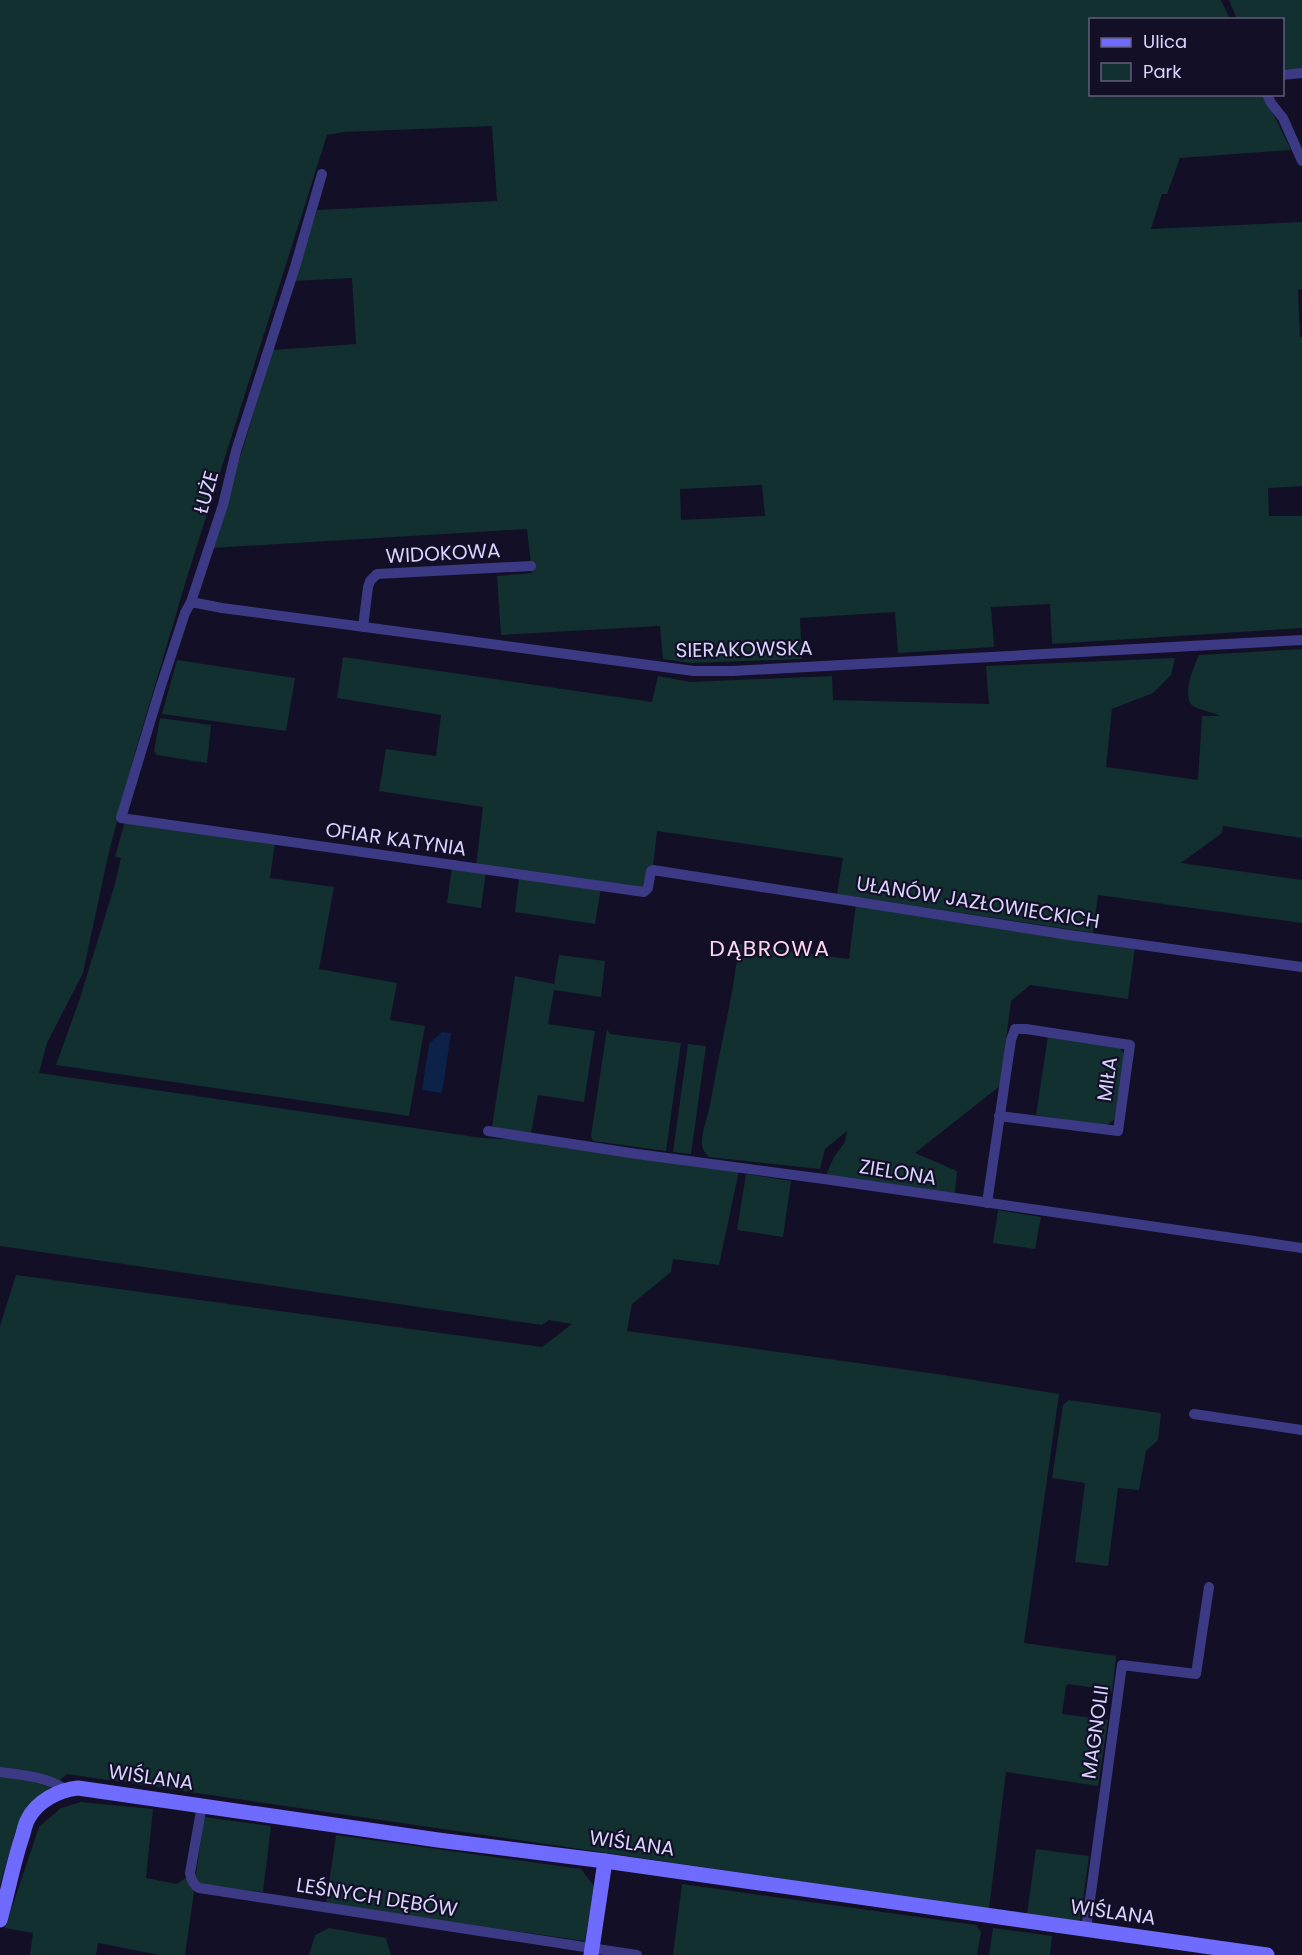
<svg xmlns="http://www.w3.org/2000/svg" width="1302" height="1955" font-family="Poppins,sans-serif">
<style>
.green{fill:#12302f;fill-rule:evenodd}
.water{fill:#0c2248}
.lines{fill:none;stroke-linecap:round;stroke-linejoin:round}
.street{stroke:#3d3a85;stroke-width:10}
.secondary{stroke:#6f6bff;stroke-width:15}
.labels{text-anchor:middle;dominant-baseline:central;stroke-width:4.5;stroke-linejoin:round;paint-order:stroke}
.street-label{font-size:20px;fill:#d9d4ff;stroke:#130f26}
.quarter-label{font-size:22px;letter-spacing:1.5px;fill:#ffd6f0;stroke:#130f26}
</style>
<rect width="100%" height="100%" fill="#130f26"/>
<g class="green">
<path d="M0,0H1221L1230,19L1090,20V94L1264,95L1291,150L1180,158L1167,194H1162L1151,229L1302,222V289L1298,290L1300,337H1302V486L1268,488L1269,516H1302V628L1052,644L1050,604L991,607L994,647L898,653L895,612L800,618L802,659L691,663L663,659L660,626L501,635L497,576L532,573L527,529L212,548L273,350L356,344L352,278L294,281L317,210L497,201L492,126L344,132L327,135L188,574L134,756L108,856L83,973L47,1043L39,1073L482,1138L526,1140L739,1171L719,1265L673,1259L671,1272L632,1304L627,1331L937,1374L1059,1394L1024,1643L1116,1656L1112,1693L1110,1690L1068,1684L1066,1686L1062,1714L1108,1720L1098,1786L1006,1772L989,1909L67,1774L27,1808L16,1829L0,1885V1326L16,1275L542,1347L572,1324L549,1320L542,1325L0,1246ZM762,485L765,516L681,520L680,489Z"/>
<polygon points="1229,0 1302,0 1302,69 1283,69 1282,20 1237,19"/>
<path d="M1302,649V838L1223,826L1222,833L1181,863L1302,880V923L1098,895L1093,933L837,894L843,858L657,831L653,867L642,890L476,867L483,807L379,791L386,749L436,756L441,715L337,698L343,657L652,702L658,676L690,682L832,676L833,700L989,704L986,666L1175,658L1171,675L1153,693L1112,709L1106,767L1198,780L1202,716H1220C1212,712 1200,710 1193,706C1181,697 1194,665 1199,655Z"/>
<polygon points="177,660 295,678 286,731 162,714"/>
<polygon points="160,718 211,725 207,763 157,755 154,751"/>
<polygon points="125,821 275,843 270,878 334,887 319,969 397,983 390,1020 425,1026 409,1116 56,1065 80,998 115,884 121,858 115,857"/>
<polygon points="452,867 486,872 481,908 447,903"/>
<polygon points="519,877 601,888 595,924 515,912"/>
<path d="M856,904L1135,947L1128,999L1030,985L1011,1001L1000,1086L915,1153L957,1171L955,1193L826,1175L834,1157L845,1142L847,1131L825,1149L820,1169L709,1157C705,1154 701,1147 702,1141C702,1131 708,1116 710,1105C719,1051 733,998 739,944L849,959Z"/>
<polygon points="559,955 605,961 601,997 554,990 548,1024 595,1031 584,1102 538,1095 531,1133 492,1127 515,976 554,984"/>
<polygon points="607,1029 610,1034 681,1043 666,1151 593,1141 591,1136"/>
<polygon points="1048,1036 1119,1047 1125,1055 1115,1119 1106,1126 1036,1115"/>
<polygon points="688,1044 706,1046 691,1154 673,1152"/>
<polygon points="746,1174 791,1181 783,1237 737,1230"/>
<polygon points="998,1210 1041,1217 1035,1249 993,1243"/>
<polygon points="1069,1400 1161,1413 1158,1440 1146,1451 1139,1490 1118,1488 1108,1566 1075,1562 1085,1483 1052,1478 1063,1405"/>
<polygon points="81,1802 153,1809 146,1878 177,1884 187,1877 194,1892 185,1955 160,1955 98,1943 96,1955 30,1955 33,1933 5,1928 39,1827 61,1808"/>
<polygon points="204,1817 271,1826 263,1892 198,1885 195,1881"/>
<polygon points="336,1835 581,1869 594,1886 585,1941 326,1904"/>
<polygon points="1036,1849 1089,1856 1080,1922 1027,1914"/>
<polygon points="682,1884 976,1925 981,1932 977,1955 673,1955"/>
<polygon points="329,1928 386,1938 391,1955 309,1955 315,1935"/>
<polygon points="993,1928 1052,1936 1050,1955 989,1955"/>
</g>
<polygon class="water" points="442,1032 451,1033 442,1093 422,1090 429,1044"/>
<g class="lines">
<g class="street">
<polyline points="1282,75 1302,73"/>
<polyline points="1267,94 1271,103 1283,118 1302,161"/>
<polyline points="322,174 295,267 236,451 223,505 191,602 185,613 160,689 121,818 644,892 648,888 651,871 653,870 1069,935 1302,967"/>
<polyline points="191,602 222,608 694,671 732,671 1302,640"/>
<polyline points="363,627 368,587 370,581 377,574 531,566"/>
<polyline points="488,1131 637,1154 824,1179 1302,1248"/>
<polyline points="987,1203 1011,1040 1015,1029 1026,1029 1130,1045 1118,1131 999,1116"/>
<polyline points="1194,1414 1302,1430"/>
<path d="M0,1772C22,1775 47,1777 65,1789"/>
<path d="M202,1805L190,1873C191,1880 193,1885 199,1888L637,1955"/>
<polyline points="1086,1929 1122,1665 1196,1674 1209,1587"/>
</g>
<g class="secondary">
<path d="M0,1920C8,1892 13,1864 22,1837C24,1831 25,1824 28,1819C37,1801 59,1790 78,1788L438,1840L605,1861L1267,1955"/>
<polyline points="591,1955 605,1861"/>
</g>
</g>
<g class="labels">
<g class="street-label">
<text transform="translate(206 492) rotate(-74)">ŁUŻE</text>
<text transform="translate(443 553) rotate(-3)">WIDOKOWA</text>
<text transform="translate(744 649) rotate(-1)">SIERAKOWSKA</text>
<text transform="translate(396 839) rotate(8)">OFIAR KATYNIA</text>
<text transform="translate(978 902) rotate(9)">UŁANÓW JAZŁOWIECKICH</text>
<text transform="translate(1107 1079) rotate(-82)">MIŁA</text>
<text transform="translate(898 1172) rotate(9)">ZIELONA</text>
<text transform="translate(1095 1732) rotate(-82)">MAGNOLII</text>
<text transform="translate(151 1777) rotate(8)">WIŚLANA</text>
<text transform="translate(632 1843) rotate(8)">WIŚLANA</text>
<text transform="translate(377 1897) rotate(9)">LEŚNYCH DĘBÓW</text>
<text transform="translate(1113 1912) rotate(8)">WIŚLANA</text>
</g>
<g class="quarter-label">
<text x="770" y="948">DĄBROWA</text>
</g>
</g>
<rect x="1089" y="18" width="195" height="78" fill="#130f26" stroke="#625e7d" stroke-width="1.5"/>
<rect x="1101" y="38" width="30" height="9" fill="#6f6bff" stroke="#625e7d" stroke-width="1.5"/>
<text x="1143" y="48" font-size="18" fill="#d9d4ff">Ulica</text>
<rect x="1101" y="63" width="30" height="18" fill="#12302f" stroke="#625e7d" stroke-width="1.5"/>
<text x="1143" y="78" font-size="18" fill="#d9d4ff">Park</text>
</svg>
